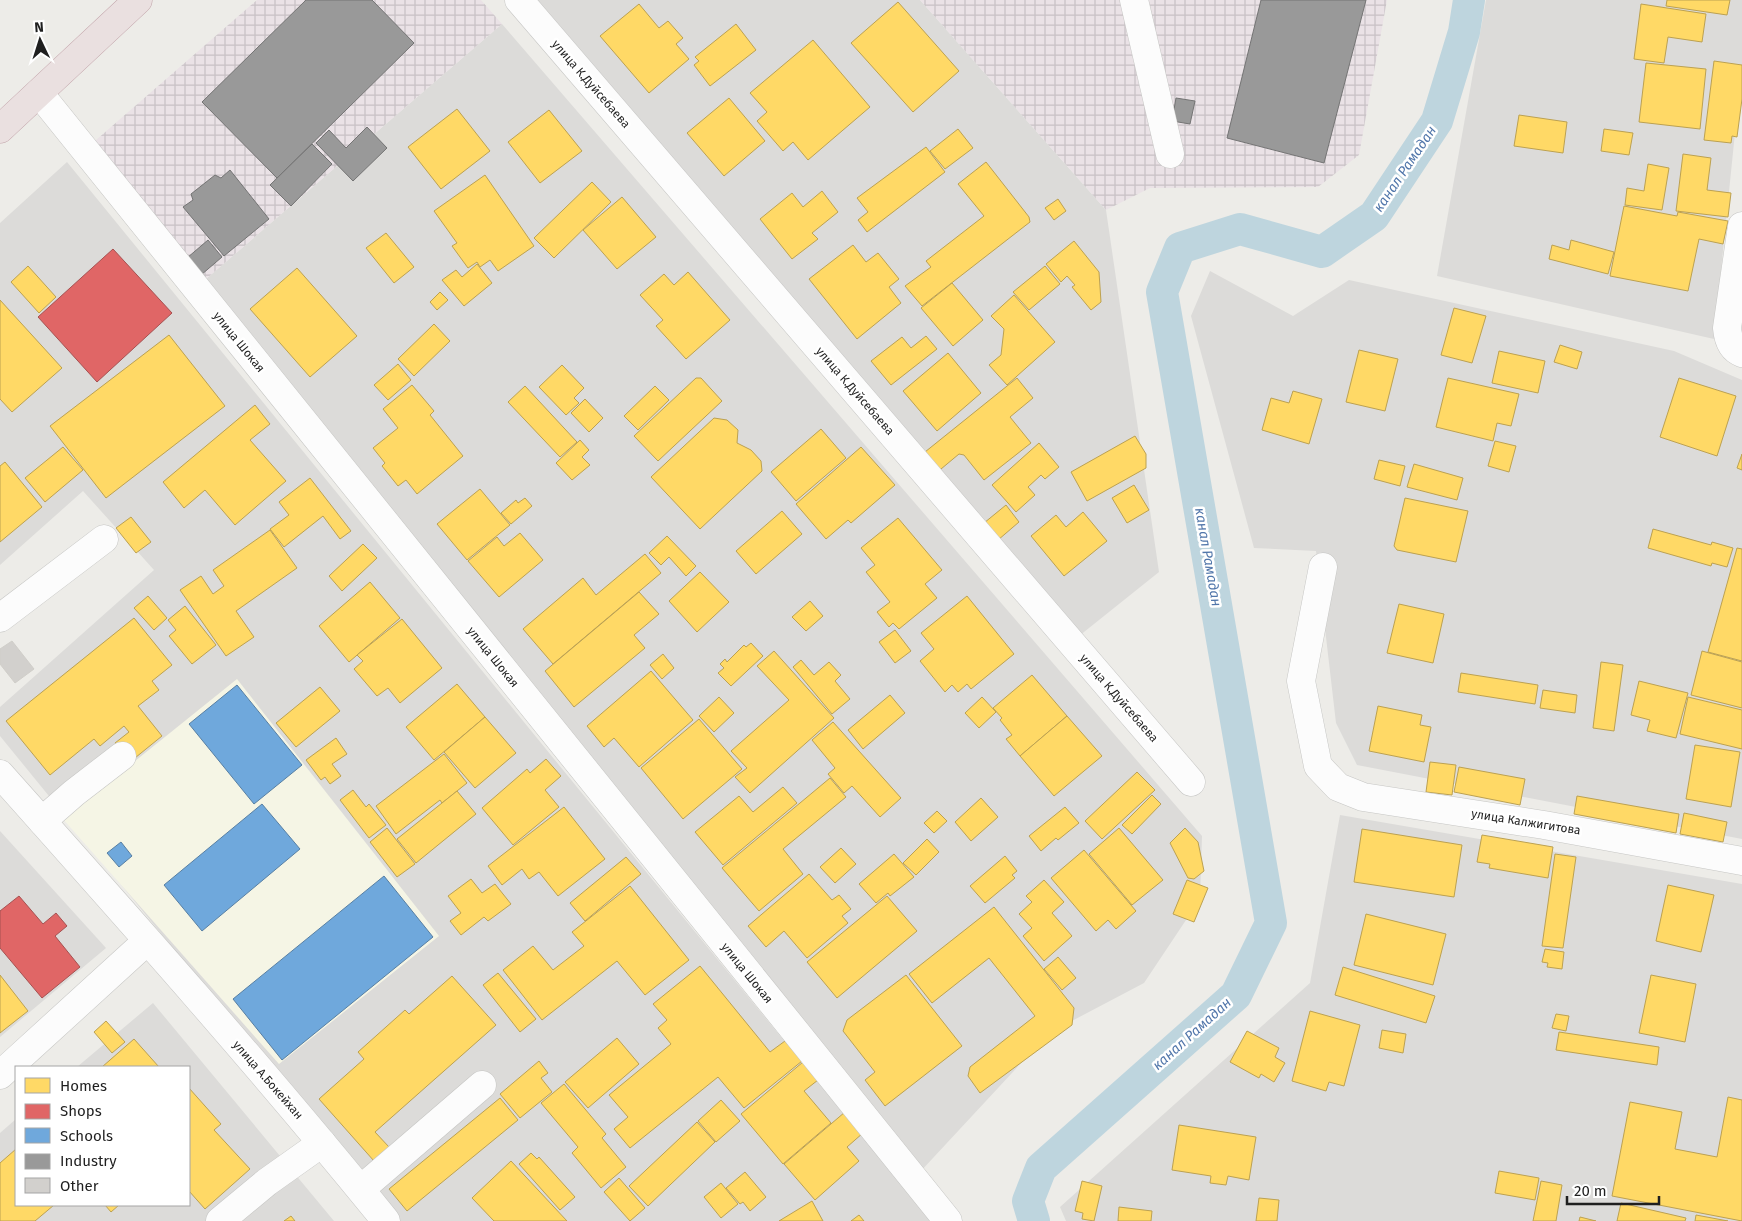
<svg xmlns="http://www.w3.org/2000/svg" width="1742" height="1221" font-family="'Fira Sans',sans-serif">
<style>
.residential{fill:#dcdbd9}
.industrial{fill:url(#industrial-grid)}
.education{fill:#f5f5e5}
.homes{fill:#ffd966;stroke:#bca151}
.shops{fill:#e06666;stroke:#a65151}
.schools{fill:#6fa8dc;stroke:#577fa3}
.industry{fill:#999;stroke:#747474}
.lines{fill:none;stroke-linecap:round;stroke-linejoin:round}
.canal{stroke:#bed5de;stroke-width:32}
.building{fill:#d2d0cd;stroke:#d0cec9}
.minor-casing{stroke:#c6c6c4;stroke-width:29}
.highway-casing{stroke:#c0a1a7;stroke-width:29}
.minor{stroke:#fcfcfc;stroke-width:28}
.highway{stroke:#eae0e0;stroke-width:28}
.labels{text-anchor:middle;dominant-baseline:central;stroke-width:5;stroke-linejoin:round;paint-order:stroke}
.street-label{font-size:12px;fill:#1f1f1f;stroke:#fff}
.water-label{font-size:14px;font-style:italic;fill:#5176aa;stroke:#fff}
</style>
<defs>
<pattern id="industrial-grid" width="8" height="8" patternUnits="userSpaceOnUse" patternTransform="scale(1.25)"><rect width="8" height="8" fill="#eae2e6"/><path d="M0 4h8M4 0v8" fill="none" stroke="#c8c1c5"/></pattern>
</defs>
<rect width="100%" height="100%" fill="#edece8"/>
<g class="residential">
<polygon points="522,0 920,0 1106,210 1159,572 1074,640"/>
<polygon points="1486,0 1742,0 1742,64 1714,339 1437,276"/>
<polygon points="502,24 1202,836 1200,899 1144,983 1049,1033 920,1172 199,285"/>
<polygon points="67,162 931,1221 399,1221 340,1153 0,736 0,707 154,570 83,491 0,565 0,223"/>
<polygon points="1210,271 1293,316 1349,280 1674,351 1742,380 1742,839 1357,765 1336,723 1316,551 1254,548 1191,316"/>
<polygon points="1340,815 1742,884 1742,1221 1066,1221 1060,1207 1310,983"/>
<polygon points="0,831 106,948 0,1037"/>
<polygon points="153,1003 334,1221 0,1221 0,1133 16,1119 16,1205 189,1205 189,1067 77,1067"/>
</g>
<g class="industrial">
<polygon points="257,0 481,0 502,24 199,285 88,147"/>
<polygon points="920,0 1387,0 1359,155 1318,187 1150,188 1106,210"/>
</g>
<polygon class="education" points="237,679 439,936 279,1064 63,819"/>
<g class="homes">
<polygon points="1667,0 1730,0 1727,15 1666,6"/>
<polygon points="898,2 959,71 913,112 851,43"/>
<polygon points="639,4 659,28 668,21 683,38 676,44 689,59 649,93 600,36"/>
<polygon points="1641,4 1706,14 1702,42 1668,37 1664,63 1634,59"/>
<polygon points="736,24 756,50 710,86 694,65 699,61 695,57"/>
<polygon points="813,40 870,107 808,160 793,142 783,151 757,121 767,112 750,93"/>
<polygon points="1714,61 1742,65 1742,99 1737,137 1732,136 1731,143 1704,140"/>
<polygon points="1646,63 1706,69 1700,129 1639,122"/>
<polygon points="729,98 765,141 724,176 687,133"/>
<polygon points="457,109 490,151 441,189 408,147"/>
<polygon points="549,110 582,151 540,183 508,142"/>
<polygon points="1519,115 1567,122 1563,153 1514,146"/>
<polygon points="958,129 973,148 945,169 930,151"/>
<polygon points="1604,129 1633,133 1629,155 1601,151"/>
<polygon points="926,147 945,172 867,232 858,220 868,212 857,198"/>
<polygon points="1683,154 1711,158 1707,190 1731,193 1728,217 1676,211"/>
<polygon points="986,162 1029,217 1030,222 922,306 905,286 931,267 926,261 984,216 958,184"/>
<polygon points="1648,164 1669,168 1662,210 1625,205 1627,188 1644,191"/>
<polygon points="485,175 534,246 498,271 490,260 480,267 477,262 468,268 452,246 457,243 434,211"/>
<polygon points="592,182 611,202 554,258 534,238"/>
<polygon points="822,191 838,212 812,233 818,239 792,259 760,219 792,193 803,207"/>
<polygon points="622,197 656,237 617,269 583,230"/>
<polygon points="1058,199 1066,211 1054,220 1045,208"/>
<polygon points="1624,206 1677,216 1678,212 1728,221 1723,244 1699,239 1688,291 1610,276"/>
<polygon points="386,233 414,267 394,283 366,248"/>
<polygon points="1571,240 1614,252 1608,274 1549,259 1552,245 1569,250"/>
<polygon points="1074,241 1099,272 1101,302 1091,310 1072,287 1075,285 1067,276 1061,282 1046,264"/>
<polygon points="853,245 866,262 878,253 899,279 889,287 901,303 857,339 809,279"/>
<polygon points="477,264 492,283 464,306 442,280 456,270 462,277"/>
<polygon points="28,266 56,297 39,313 11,282"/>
<polygon points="1045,266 1060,284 1029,310 1013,292"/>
<polygon points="297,268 357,336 310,377 250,309"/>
<polygon points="688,272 730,320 686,359 656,326 663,320 640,295 664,274 674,285"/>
<polygon points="952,283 983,320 953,346 921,308"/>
<polygon points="440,292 448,300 437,310 430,302"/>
<polygon points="1014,295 1055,342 1007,385 989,365 1001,355 1004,329 991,316"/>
<polygon points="0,300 62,368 12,412 0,399"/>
<polygon points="1454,308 1486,316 1472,363 1441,355"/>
<polygon points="434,324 450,341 414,376 398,359"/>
<polygon points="169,335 225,406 106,498 50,426"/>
<polygon points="926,336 937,349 891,385 871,361 902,337 911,348"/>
<polygon points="1560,345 1582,352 1577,369 1554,362"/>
<polygon points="1359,350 1398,359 1385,411 1346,402"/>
<polygon points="1499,351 1545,361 1538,393 1492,383"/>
<polygon points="948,353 981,393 937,431 903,391"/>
<polygon points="398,364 411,380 388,400 374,385"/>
<polygon points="562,365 584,388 574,398 579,403 566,415 539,387"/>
<polygon points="696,378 701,378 722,401 658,461 634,436"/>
<polygon points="1017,378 1033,398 1010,417 1031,443 984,480 964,455 959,454 935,474 920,456"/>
<polygon points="1448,378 1519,394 1511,426 1497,423 1493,441 1436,427"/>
<polygon points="1679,378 1736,396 1717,456 1660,437"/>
<polygon points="412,385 434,411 430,415 463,456 417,494 406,480 398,486 382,466 385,463 373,448 398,428 383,409"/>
<polygon points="525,386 577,442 560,457 508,402"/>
<polygon points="655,386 669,400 638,430 624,416"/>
<polygon points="1293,391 1322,399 1309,444 1262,430 1271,398 1289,403"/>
<polygon points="585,399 603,418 589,432 571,413"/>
<polygon points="255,405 270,424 250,440 286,481 235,525 205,490 184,508 163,482"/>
<polygon points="714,418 727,420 738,430 737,443 751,450 761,461 762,471 700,529 651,477"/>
<polygon points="821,429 846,458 796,501 771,472"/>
<polygon points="1135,436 1146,454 1146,468 1087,501 1071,472"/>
<polygon points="580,440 589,450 582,457 590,465 572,480 556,463"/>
<polygon points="1495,441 1516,446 1509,472 1488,466"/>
<polygon points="1039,443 1059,467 1045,479 1041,475 1028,487 1035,495 1016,512 992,485"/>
<polygon points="63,447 83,470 45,502 25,478"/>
<polygon points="861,447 895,485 851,523 848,520 826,539 796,504"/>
<polygon points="1742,454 1742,470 1737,468"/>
<polygon points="1379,460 1405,466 1400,486 1374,479"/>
<polygon points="5,462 42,507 0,542 0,466"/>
<polygon points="1414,464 1463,478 1457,500 1407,487"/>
<polygon points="310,478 351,531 340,539 323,516 284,547 270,529 289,515 279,502"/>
<polygon points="1134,485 1149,510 1127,523 1112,498"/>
<polygon points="480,489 510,525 467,560 437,524"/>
<polygon points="525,498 532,506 511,524 501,513 516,500 518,503"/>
<polygon points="1405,498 1468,511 1456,562 1397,550 1394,546"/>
<polygon points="1006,505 1019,522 998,540 984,523"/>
<polygon points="782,511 802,534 756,574 736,551"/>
<polygon points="1083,512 1107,541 1064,576 1031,536 1056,515 1066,527"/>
<polygon points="131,517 151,542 136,553 116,528"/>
<polygon points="898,518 942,570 925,584 937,598 899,629 893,623 889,627 877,612 890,602 866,572 875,565 861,548"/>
<polygon points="1653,529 1711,545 1712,542 1733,548 1727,567 1712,563 1711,566 1648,548"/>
<polygon points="270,530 297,568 236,611 254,637 226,656 180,590 201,576 213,594 224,586 213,570"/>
<polygon points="520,533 543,560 499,597 468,561 497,537 504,546"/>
<polygon points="667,536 696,566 686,576 669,557 661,565 649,553"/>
<polygon points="363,544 377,558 342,591 329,576"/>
<polygon points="1737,548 1742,549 1742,661 1708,652"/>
<polygon points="645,554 661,573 553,664 523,629 583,578 596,595"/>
<polygon points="700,572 729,602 697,632 669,601"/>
<polygon points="370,582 400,618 349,662 319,626"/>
<polygon points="639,592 659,614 634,635 645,648 574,707 545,671"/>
<polygon points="148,596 167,618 154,630 134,608"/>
<polygon points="967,596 1014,654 971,689 967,684 958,692 952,685 945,692 920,661 934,649 921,633"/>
<polygon points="810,601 823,616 806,631 792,617"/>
<polygon points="1399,604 1444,614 1433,663 1387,653"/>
<polygon points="185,606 216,645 192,664 169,636 176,630 168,620"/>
<polygon points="134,618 172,665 152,681 159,690 138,706 162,736 130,762 115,743 129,732 124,726 100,746 94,739 50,775 6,721"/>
<polygon points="402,619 442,668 400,703 388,688 377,696 354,669 363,661 357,655"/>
<polygon points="895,630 911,651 895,663 879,642"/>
<polygon points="751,643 763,656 731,686 718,673 724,668 720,664 725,659 727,662 744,645 746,647"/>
<polygon points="774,651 834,718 750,793 735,777 747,768 731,751 789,700 757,666"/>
<polygon points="1702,651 1742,662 1742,708 1691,695"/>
<polygon points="663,654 674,668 662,679 650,665"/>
<polygon points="801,660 814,675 829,662 841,675 835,681 850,699 832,714 793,667"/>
<polygon points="1601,662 1623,665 1614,731 1593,728"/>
<polygon points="651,671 693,720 639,767 614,738 604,747 587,726"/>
<polygon points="1461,673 1538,685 1535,704 1458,692"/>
<polygon points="1032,675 1067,716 1020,756 1006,739 1012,735 1000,720 1002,718 993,708"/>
<polygon points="1639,681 1688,693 1676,738 1647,731 1650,720 1631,715"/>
<polygon points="457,684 485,717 434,760 406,727"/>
<polygon points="320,687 340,711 296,747 276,723"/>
<polygon points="1543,690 1577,695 1575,713 1540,708"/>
<polygon points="890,695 905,713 863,749 848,730"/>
<polygon points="719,697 734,713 714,732 699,716"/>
<polygon points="982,697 996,712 979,728 965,713"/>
<polygon points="1688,697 1742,710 1742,749 1680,734"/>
<polygon points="1378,706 1422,715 1420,725 1431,727 1424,762 1369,751"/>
<polygon points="1067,716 1102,756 1054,796 1020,756"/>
<polygon points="485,717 516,753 475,788 444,752"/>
<polygon points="699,719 742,769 683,819 641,768"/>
<polygon points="833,722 901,798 880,817 852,786 844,793 828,774 835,768 812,740"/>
<polygon points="336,738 347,754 332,764 341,776 330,784 325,777 321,780 306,760"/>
<polygon points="1695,745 1740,752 1731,807 1686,799"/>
<polygon points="444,754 467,783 442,803 440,800 396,834 376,806"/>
<polygon points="546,759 561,776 545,790 559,807 513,845 482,808 527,769 530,773"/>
<polygon points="1430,762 1456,765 1452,795 1426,792"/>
<polygon points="1459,767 1525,779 1520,805 1454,792"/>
<polygon points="1137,772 1155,790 1102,839 1085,821"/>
<polygon points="830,778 846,797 783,849 803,874 759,911 722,868"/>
<polygon points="783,787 797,803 723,865 695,832 739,796 753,812"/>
<polygon points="353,790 366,807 369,804 386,825 369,838 340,800"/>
<polygon points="457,791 476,814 416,863 397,839"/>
<polygon points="1152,795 1161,804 1132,834 1122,825"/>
<polygon points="1577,796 1679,814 1676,833 1574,814"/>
<polygon points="981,798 998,817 971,841 955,822"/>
<polygon points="564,807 605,859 558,896 539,872 529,879 522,869 502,885 488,866"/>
<polygon points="1065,807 1079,823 1058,840 1056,838 1041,851 1029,836"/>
<polygon points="937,811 947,821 934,833 924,823"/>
<polygon points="1684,813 1727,822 1723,842 1680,834"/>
<polygon points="387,828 415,864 397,877 370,842"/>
<polygon points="1119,828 1163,880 1132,905 1089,854"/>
<polygon points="1185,828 1198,842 1204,871 1194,879 1188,878 1170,843"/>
<polygon points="1362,829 1462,845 1454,897 1354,882"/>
<polygon points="1482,835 1553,847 1548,878 1489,868 1490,864 1477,862"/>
<polygon points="927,839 939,852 916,875 903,863"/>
<polygon points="841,848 856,864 835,883 820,867"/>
<polygon points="1084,850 1136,911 1116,929 1108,920 1096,931 1051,878"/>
<polygon points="894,854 914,877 890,896 888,893 876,903 859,884"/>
<polygon points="1555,854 1576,857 1563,948 1542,946"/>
<polygon points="1005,856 1017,871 1012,875 1015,878 985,903 970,886"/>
<polygon points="626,857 641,874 585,921 570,903"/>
<polygon points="809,874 832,900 839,895 851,909 842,916 848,923 807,958 784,931 766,947 748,926"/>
<polygon points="471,879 482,893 495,884 511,904 488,921 484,917 461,935 450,921 461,913 448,896"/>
<polygon points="1044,880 1064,902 1052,913 1072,936 1044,961 1023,936 1032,928 1019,914 1032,902 1026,896"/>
<polygon points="1187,880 1208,888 1194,922 1173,914"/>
<polygon points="1668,885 1714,895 1701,952 1656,941"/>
<polygon points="630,886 689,960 645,995 617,961 542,1020 503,970 533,946 553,970 584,946 572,932"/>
<polygon points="887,896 917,931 837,998 807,962"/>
<polygon points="994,907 1074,1008 1072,1025 980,1093 968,1076 970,1067 1035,1016 989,958 932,1003 909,974"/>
<polygon points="1366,914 1446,934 1433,985 1354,965"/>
<polygon points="1545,949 1564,952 1562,969 1547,967 1548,963 1542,962"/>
<polygon points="1058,957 1076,978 1062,990 1044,969"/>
<polygon points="700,966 770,1052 785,1041 802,1061 744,1108 718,1077 630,1148 614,1129 628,1117 609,1095 671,1044 658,1028 667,1020 653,1004"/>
<polygon points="1343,967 1435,996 1426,1023 1335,995"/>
<polygon points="498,973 536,1019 520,1032 483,985"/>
<polygon points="0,975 28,1011 0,1033"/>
<polygon points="906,975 962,1046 885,1106 865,1080 875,1072 843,1031 847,1020"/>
<polygon points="1651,975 1696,984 1685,1042 1639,1033"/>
<polygon points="452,976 496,1025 375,1132 389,1147 374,1161 319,1099 364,1059 358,1052 405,1010 409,1014"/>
<polygon points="1310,1011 1360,1025 1344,1086 1329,1082 1326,1091 1292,1081"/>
<polygon points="1556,1014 1569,1016 1566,1031 1552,1028"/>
<polygon points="106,1021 125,1042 112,1053 94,1032"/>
<polygon points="1382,1030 1406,1034 1403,1053 1379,1048"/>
<polygon points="1247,1031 1279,1048 1275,1057 1285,1063 1274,1082 1261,1074 1259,1078 1230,1062"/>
<polygon points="1559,1032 1659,1047 1657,1065 1556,1050"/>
<polygon points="617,1038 639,1064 588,1108 565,1082"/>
<polygon points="134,1039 159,1067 102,1067"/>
<polygon points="539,1061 548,1073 541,1078 552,1092 520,1118 500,1094"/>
<polygon points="803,1062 818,1080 804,1091 831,1123 783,1164 741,1114"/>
<polygon points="564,1084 606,1134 602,1138 626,1167 601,1188 572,1153 578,1147 541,1103"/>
<polygon points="189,1088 221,1124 214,1130 250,1169 205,1209 189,1191"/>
<polygon points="1728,1097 1742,1100 1742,1221 1612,1196 1630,1102 1682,1112 1675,1149 1717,1157"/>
<polygon points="500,1098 518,1120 407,1211 389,1189"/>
<polygon points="721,1100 740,1121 716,1142 698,1121"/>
<polygon points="845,1112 863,1133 847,1147 859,1161 815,1200 784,1164"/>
<polygon points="697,1122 715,1142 648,1206 629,1186"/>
<polygon points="1179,1125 1256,1137 1249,1180 1228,1176 1226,1185 1210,1183 1211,1176 1172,1170"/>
<polygon points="16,1149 16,1205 54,1205 35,1221 0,1221 0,1163"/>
<polygon points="531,1153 537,1159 539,1157 575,1197 560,1210 519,1164"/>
<polygon points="511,1161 567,1221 494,1221 472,1198"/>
<polygon points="1499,1171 1539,1178 1535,1200 1495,1193"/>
<polygon points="745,1172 766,1197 750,1211 743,1202 740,1204 726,1188"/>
<polygon points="619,1178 645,1208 630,1221 604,1192"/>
<polygon points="1082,1181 1102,1186 1094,1221 1082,1219 1083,1213 1075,1211"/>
<polygon points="1541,1181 1562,1185 1556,1221 1533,1221"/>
<polygon points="721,1183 738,1204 721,1218 704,1197"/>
<polygon points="1259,1198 1279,1200 1277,1221 1256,1221"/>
<polygon points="812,1201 823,1221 779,1221"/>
<polygon points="1621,1203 1686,1218 1685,1221 1617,1221"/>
<polygon points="105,1205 119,1205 111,1212"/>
<polygon points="1119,1207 1152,1211 1151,1221 1118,1221"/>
<polygon points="859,1215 864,1221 851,1221"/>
<polygon points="1696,1215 1728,1221 1695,1221"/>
<polygon points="291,1216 295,1221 284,1221"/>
<polygon points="1580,1217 1596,1221 1579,1221"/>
</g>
<g class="shops">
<polygon points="113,249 172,313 97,382 38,317"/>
<polygon points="19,896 43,924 56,913 67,926 55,936 80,967 42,998 0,948 0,911"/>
</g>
<g class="schools">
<polygon points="237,685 302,765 254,804 189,724"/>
<polygon points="262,804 300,849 202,931 164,885"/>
<polygon points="121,842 132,856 119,867 107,853"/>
<polygon points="384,876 433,937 282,1060 233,999"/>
</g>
<g class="industry">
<polygon points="306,0 372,0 414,43 277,178 202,102"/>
<polygon points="1261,0 1366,0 1324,163 1227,138"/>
<polygon points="1176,98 1195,101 1190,124 1172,121"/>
<polygon points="367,127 387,148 353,181 316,143 329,130 346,148"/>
<polygon points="312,144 332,164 291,206 270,185"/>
<polygon points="230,170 269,219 224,256 183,207 193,200 191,194 215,175 221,178"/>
<polygon points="208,240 222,257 201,275 187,258"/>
</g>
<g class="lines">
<polyline class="canal" points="1034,1221 1028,1201 1041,1168 1236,995 1271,923 1162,292 1180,248 1240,229 1322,252 1374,216 1437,121 1464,32 1469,0"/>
</g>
<polygon class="building" points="12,641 34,669 15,683 0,664 0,649"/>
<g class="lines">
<g class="minor-casing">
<g id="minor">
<polyline points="519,0 1191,782"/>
<polyline points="1134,0 1170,154"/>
<polyline points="39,93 948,1221"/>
<path d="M1742,226L1727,328C1728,339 1731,349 1742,353"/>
<polyline points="1323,567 1301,681 1318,766 1338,787 1363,797 1544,825 1742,861"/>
<polyline points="0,618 104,539"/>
<path d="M0,774C131,921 262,1068 386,1221"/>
<polyline points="42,821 74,793 122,756"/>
<polyline points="0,1075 147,941"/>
<polyline points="361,1189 482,1085"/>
<polyline points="220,1221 267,1182 322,1143"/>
</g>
</g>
<g class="highway-casing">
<polyline id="highway" points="0,129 138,0"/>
</g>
<use href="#minor" class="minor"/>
<use href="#highway" class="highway"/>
</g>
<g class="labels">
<g class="street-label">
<text transform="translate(591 84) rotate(49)">улица К.Дуйсебаева</text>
<text transform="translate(239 342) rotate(51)">улица Шокая</text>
<text transform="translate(855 391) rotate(49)">улица К.Дуйсебаева</text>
<text transform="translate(493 657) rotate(51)">улица Шокая</text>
<text transform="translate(1119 698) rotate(49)">улица К.Дуйсебаева</text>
<text transform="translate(1526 822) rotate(9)">улица Калжигитова</text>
<text transform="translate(747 973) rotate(51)">улица Шокая</text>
<text transform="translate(268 1080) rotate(49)">улица А.Бокейхан</text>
</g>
<g class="water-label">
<text transform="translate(1405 169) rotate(-56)">канал Рамадан</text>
<text transform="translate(1208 557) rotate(80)">канал Рамадан</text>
<text transform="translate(1192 1034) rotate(-42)">канал Рамадан</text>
</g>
</g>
<rect x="15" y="1066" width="175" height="140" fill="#ffffff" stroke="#a5a5a5"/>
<rect x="25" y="1078" width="25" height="15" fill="#ffd966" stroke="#a5a5a5"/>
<text x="60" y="1091" font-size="15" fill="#1f1f1f">Homes</text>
<rect x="25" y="1104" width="25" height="15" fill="#e06666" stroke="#a5a5a5"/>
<text x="60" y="1116" font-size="15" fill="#1f1f1f">Shops</text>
<rect x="25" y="1128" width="25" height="15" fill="#6fa8dc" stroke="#a5a5a5"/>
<text x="60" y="1141" font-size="15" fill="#1f1f1f">Schools</text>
<rect x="25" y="1154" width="25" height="15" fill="#999999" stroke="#a5a5a5"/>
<text x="60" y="1166" font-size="15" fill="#1f1f1f">Industry</text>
<rect x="25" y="1178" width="25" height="15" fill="#d2d0cd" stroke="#a5a5a5"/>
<text x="60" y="1191" font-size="15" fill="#1f1f1f">Other</text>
<g transform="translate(40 40) rotate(356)" stroke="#ffffff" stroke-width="4" paint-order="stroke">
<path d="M0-4L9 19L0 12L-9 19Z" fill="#1f1f1f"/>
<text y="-8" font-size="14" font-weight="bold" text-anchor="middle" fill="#1f1f1f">N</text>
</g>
<path d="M1567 1196v8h92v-8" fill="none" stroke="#1f1f1f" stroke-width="2.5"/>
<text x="1574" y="1196" font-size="15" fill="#1f1f1f" stroke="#ffffff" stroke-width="4" paint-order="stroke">20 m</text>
</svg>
